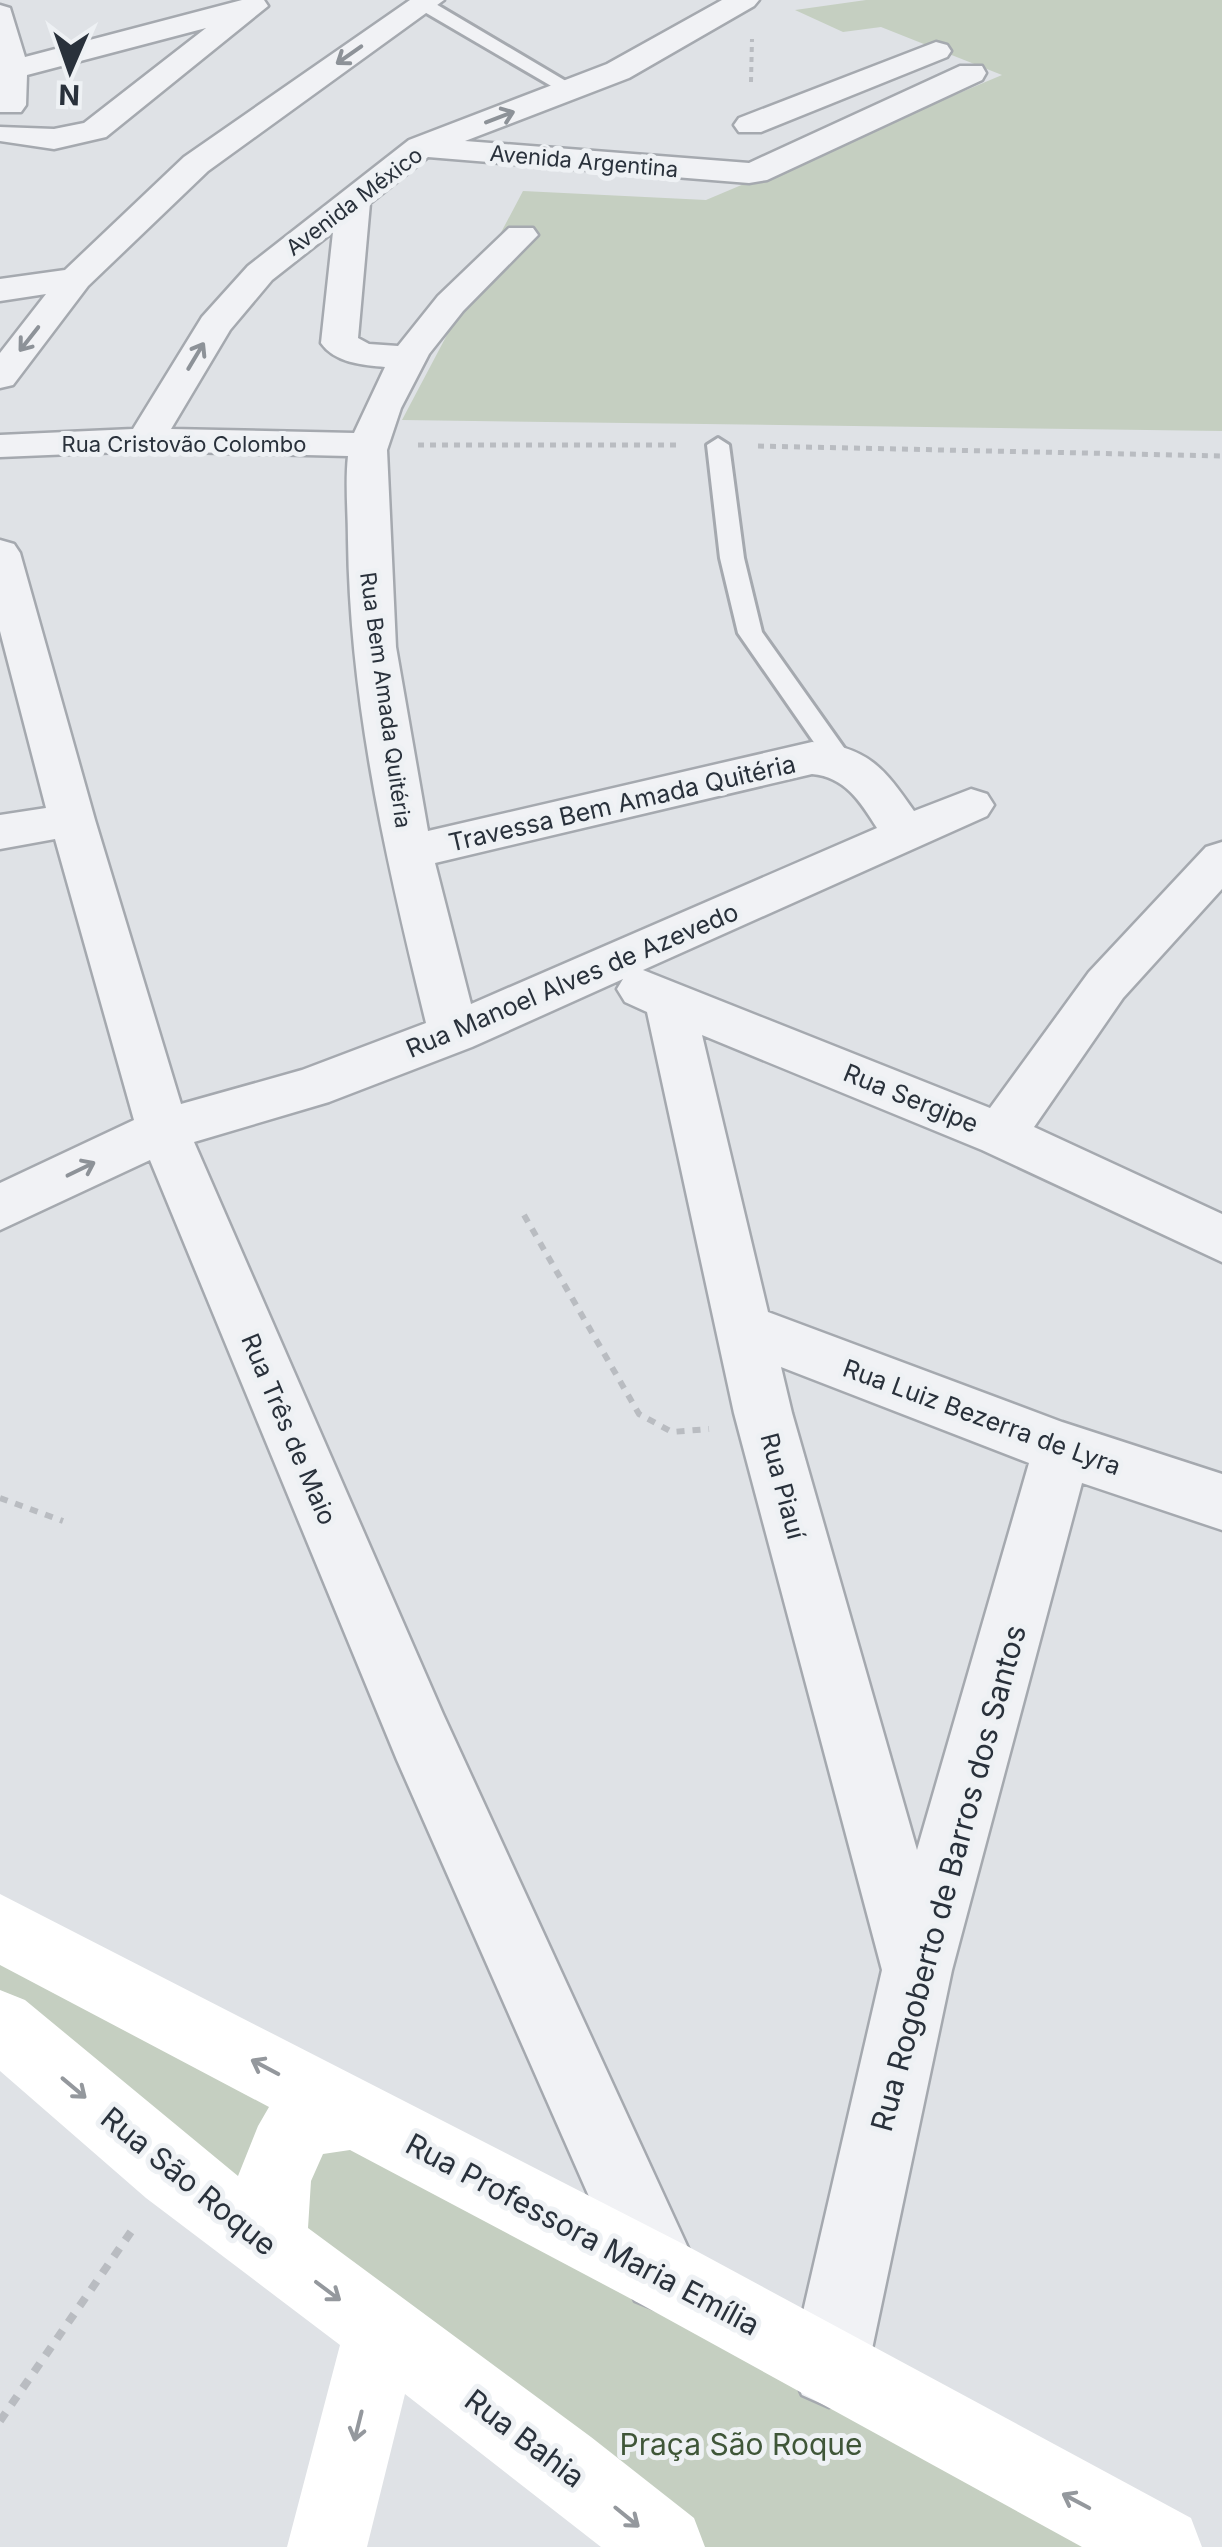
<svg xmlns="http://www.w3.org/2000/svg" width="1222" height="2547" font-family="Inter,sans-serif">
<style>
.green{fill:#c5cfc1}
.lines{fill:none;stroke-linecap:round;stroke-linejoin:round}
.lane-casing{stroke:#a5a9af;stroke-width:6}
.street-casing{stroke:#a5a9af;stroke-width:5}
.path-far3{stroke:#b9bcc1;stroke-width:4;stroke-dasharray:5 5;stroke-linecap:butt}
.path-far2{stroke:#b9bcc1;stroke-width:5;stroke-dasharray:6 6;stroke-linecap:butt}
.path-far1{stroke:#b9bcc1;stroke-width:6;stroke-dasharray:8 8;stroke-linecap:butt}
.path{stroke:#b9bcc1;stroke-width:8;stroke-dasharray:10 10;stroke-linecap:butt}
.lane{fill:#f1f2f5;fill-rule:evenodd}
.street{fill:#f1f2f5;fill-rule:evenodd}
.secondary{fill:#fff;fill-rule:evenodd}
.oneway{stroke:#8d9298}
.oneway2{stroke:#94989d}
.labels{text-anchor:middle;dominant-baseline:central;stroke-width:10;stroke-linejoin:round;paint-order:stroke}
.far-street-label{font-size:22px;fill:#29313b;stroke:#eef1f4}
.street-label{font-size:25px;fill:#29313b;stroke:#eef1f4}
.near-street-label{font-size:30px;fill:#29313b;stroke:#eef1f4}
.near-park-label{font-size:30px;fill:#3f5638;stroke:#eef1f4}
</style>
<rect width="100%" height="100%" fill="#dfe2e6"/>
<g class="green">
<polygon points="866,0 1222,0 1222,431 402,420 523,191 706,200 1002,75 881,27 843,32 795,10"/>
<polygon points="0,1961 1135,2547 705,2547 0,2009"/>
</g>
<g class="lines">
<g class="lane-casing">
<g id="lane">
<polygon points="415,0 429,0 581,90 579,94 565,94 416,7"/>
<polygon points="718,438 729,445 744,558 762,632 847,752 851,758 847,764 829,764 738,633 720,558 707,445"/>
</g>
</g>
<g class="street-casing">
<g id="street">
<polygon points="242,0 264,0 268,6 106,137 54,149 0,141 0,127 54,129 84,123 206,28 27,75 26,105 21,112 0,112 0,5 10,8 25,57"/>
<polygon points="410,0 444,0 208,171 88,286 13,385 0,388 0,353 46,294 0,301 0,279 65,270 184,157"/>
<path d="M722,0H759L754,6L629,78L465,141L749,163L960,66H982L986,73L982,80L767,180L749,183L428,157L370,203L358,338L369,344L398,346L438,296L509,228H533L538,235L463,311L429,354L401,408L387,450L396,647L428,831L812,742C868,747 884,768 914,811L971,789L987,794L994,805L987,816L643,970L990,1108L1089,972L1206,847L1222,842V889L1123,998L1034,1127L1222,1214V1262L982,1150L702,1035L768,1312L1062,1422L1222,1474V1530L1082,1483L952,1970L868,2368L856,2395L829,2407L802,2395L790,2368L882,1970L734,1413L647,1012L625,1002L617,989L623,979L472,1047L329,1102L194,1142L443,1714L700,2274L689,2301L662,2312L635,2301L397,1760L150,1160L0,1230V1183L134,1120L55,839L0,849V815L46,808L0,631V540L14,544L20,553L95,820L181,1104L302,1070L426,1023C387,864 350,706 348,540C348,512 345,484 348,456L145,451L0,457V435L133,429L202,317L248,266L409,140L607,64ZM333,232L321,343C335,363 363,365 385,367L354,433L171,429L230,330L272,280ZM812,774C845,777 860,801 877,828L471,1004L435,863ZM781,1367L1029,1463L917,1850L792,1413Z"/>
<polygon points="936,42 947,45 951,51 947,57 761,132 739,132 734,125 739,118"/>
</g>
</g>
<polyline class="path-far3" points="751,82 752,39"/>
<g class="path-far2">
<polyline points="418,445 681,445"/>
<polyline points="758,446 1222,456"/>
</g>
<g class="path-far1">
<polyline points="524,1215 639,1414 672,1432 709,1429"/>
<polyline points="0,1498 63,1521"/>
</g>
<polyline class="path" points="0,2421 135,2226"/>
<use href="#lane" class="lane"/>
<use href="#street" class="street"/>
<polygon class="secondary" points="0,1894 689,2247 1191,2518 1202,2547 1082,2547 635,2301 350,2150 323,2154 311,2181 308,2228 591,2437 694,2518 705,2547 601,2547 405,2394 367,2547 287,2547 340,2345 146,2198 0,2071 0,1990 25,2000 238,2176 258,2126 269,2107 0,1965"/>
</g>
<defs><path id="oneway-shaft" d="M-6 0H5M1.5-3L5.5 0L1.5 3" fill="none" stroke-width="1.6" stroke-linecap="round" stroke-linejoin="round" transform="scale(2.5)"/></defs>
<g class="oneway">
<use href="#oneway-shaft" transform="translate(349 55) rotate(145)"/>
<use href="#oneway-shaft" transform="translate(500 117) rotate(-21)"/>
<use href="#oneway-shaft" transform="translate(29 339) rotate(128)"/>
<use href="#oneway-shaft" transform="translate(196 356) rotate(-59)"/>
<use href="#oneway-shaft" transform="translate(81 1169) rotate(-26)"/>
</g>
<g class="oneway2">
<use href="#oneway-shaft" transform="translate(265 2067) rotate(-152)"/>
<use href="#oneway-shaft" transform="translate(74 2088) rotate(40)"/>
<use href="#oneway-shaft" transform="translate(328 2291) rotate(37)"/>
<use href="#oneway-shaft" transform="translate(358 2426) rotate(104)"/>
<use href="#oneway-shaft" transform="translate(1076 2501) rotate(-152)"/>
<use href="#oneway-shaft" transform="translate(627 2517) rotate(39)"/>
</g>
<g class="labels">
<g class="far-street-label">
<text transform="translate(584 161) rotate(5)">Avenida Argentina</text>
<text transform="translate(354 201) rotate(-37)">Avenida México</text>
<text x="184" y="444">Rua Cristovão Colombo</text>
<text transform="translate(386 700) rotate(82)">Rua Bem Amada Quitéria</text>
</g>
<g class="street-label">
<text transform="translate(622 803) rotate(-13)">Travessa Bem Amada Quitéria</text>
<text transform="translate(572 980) rotate(-23)">Rua Manoel Alves de Azevedo</text>
<text transform="translate(911 1098) rotate(22)">Rua Sergipe</text>
<text transform="translate(982 1417) rotate(20)">Rua Luiz Bezerra de Lyra</text>
<text transform="translate(289 1429) rotate(67)">Rua Três de Maio</text>
<text transform="translate(783 1486) rotate(75)">Rua Piauí</text>
</g>
<g class="near-street-label">
<text transform="translate(948 1878) rotate(-75)">Rua Rogoberto de Barros dos Santos</text>
<text transform="translate(189 2181) rotate(39)">Rua São Roque</text>
<text transform="translate(583 2234) rotate(28)">Rua Professora Maria Emília</text>
<text transform="translate(525 2438) rotate(37)">Rua Bahia</text>
</g>
<g class="near-park-label">
<text x="741" y="2444">Praça São Roque</text>
</g>
</g>
<g transform="translate(70 70) rotate(182)" stroke="#eef1f4" stroke-width="8" paint-order="stroke">
<path d="M0-8L18 38L0 25L-18 38Z" fill="#29313b"/>
<text y="-15" font-size="28" font-weight="bold" text-anchor="middle" fill="#29313b">N</text>
</g>
</svg>
